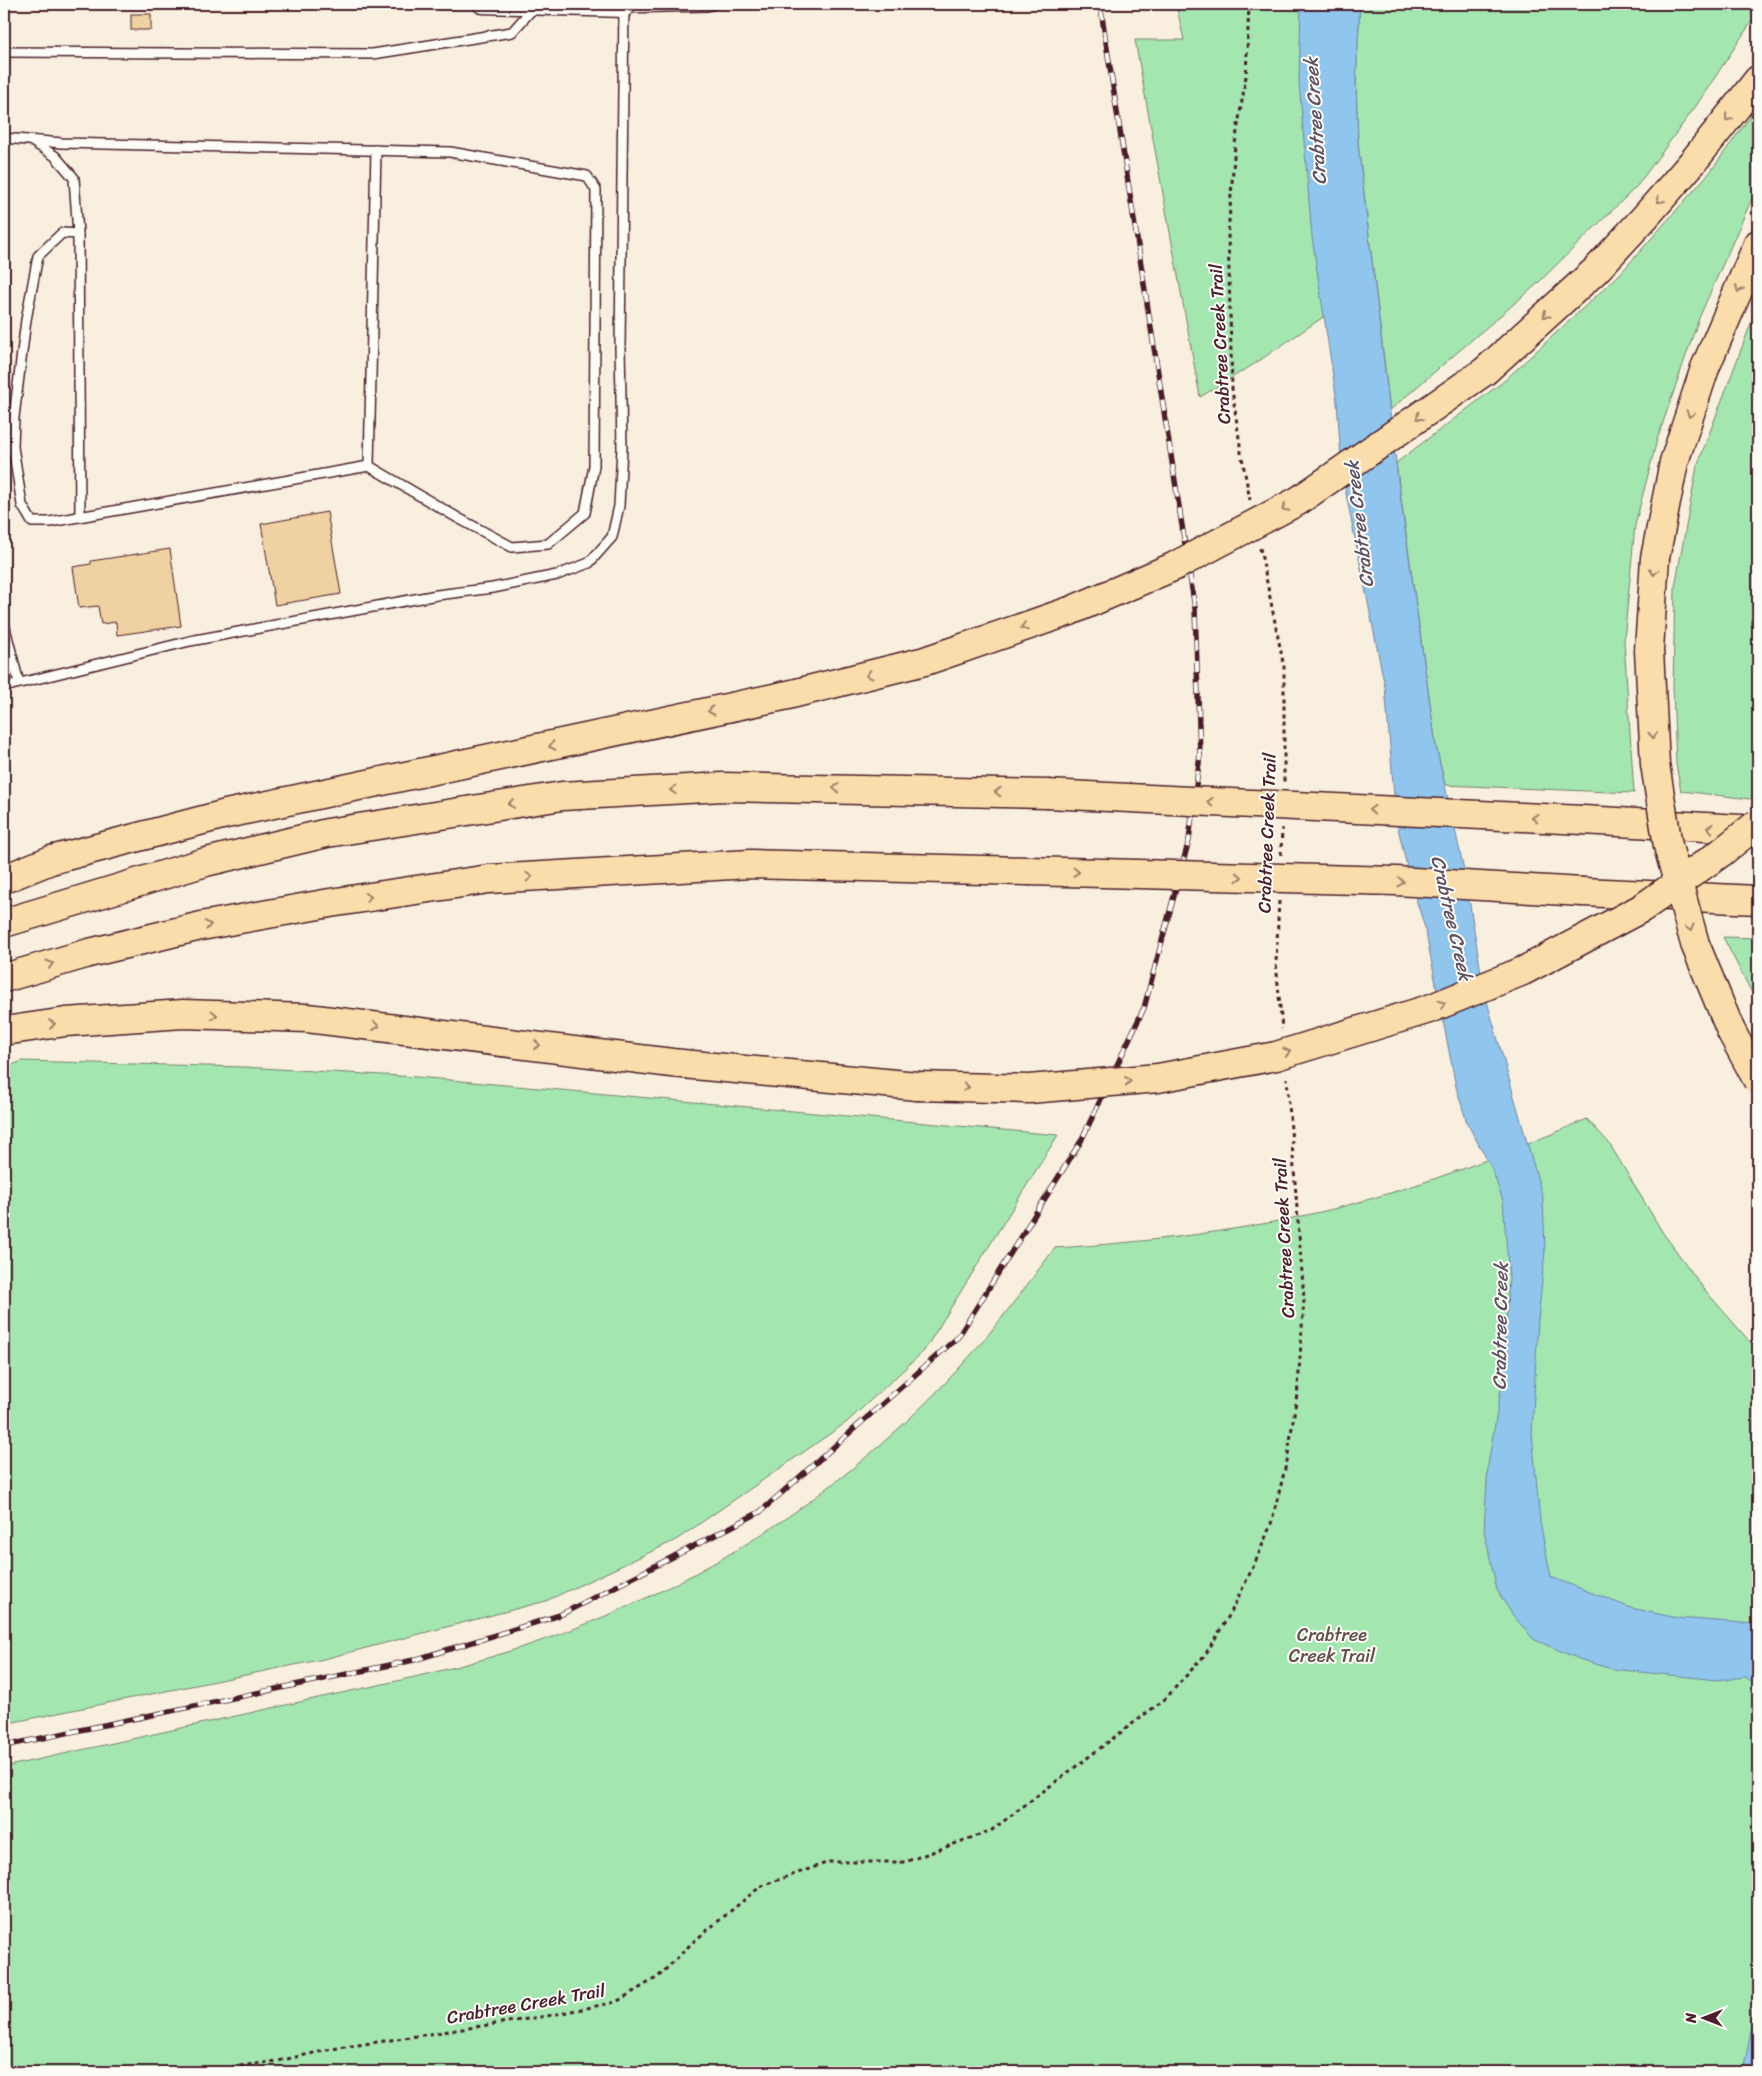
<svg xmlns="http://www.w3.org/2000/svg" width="1762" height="2076" font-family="Sriracha,sans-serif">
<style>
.green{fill:#a3e6b0;stroke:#76826e}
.water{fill:#90c5ed;stroke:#74839f}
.building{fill:#efd1a2;stroke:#4a1f2b}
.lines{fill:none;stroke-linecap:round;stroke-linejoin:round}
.service-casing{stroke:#4a1f2b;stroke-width:12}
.minor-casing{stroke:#4a1f2b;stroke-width:21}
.motorway-casing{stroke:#4a1f2b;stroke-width:31}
.path{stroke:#4a1f2b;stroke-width:3;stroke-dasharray:4 4;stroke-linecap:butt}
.service{stroke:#fdfcf7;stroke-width:9}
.minor{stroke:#fdfcf7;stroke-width:18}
.motorway{stroke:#faddab;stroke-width:28}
.rail-casing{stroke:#4a1f2b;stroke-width:5.5}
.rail{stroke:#fdfcf7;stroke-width:4;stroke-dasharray:11;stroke-linecap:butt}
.motorway-bridge-casing{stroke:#4a1f2b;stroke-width:31;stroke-linecap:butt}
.motorway-bridge{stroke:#faddab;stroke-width:28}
.oneway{stroke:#a27e6b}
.labels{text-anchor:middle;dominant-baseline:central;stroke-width:4;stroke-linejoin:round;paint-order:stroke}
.street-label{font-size:18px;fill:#4a1f2b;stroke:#fdfcf7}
.park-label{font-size:18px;fill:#60514c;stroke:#fdfcf7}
.water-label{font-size:19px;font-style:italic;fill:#5f5165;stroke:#fdfcf7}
</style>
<rect width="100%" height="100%" fill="#f9efde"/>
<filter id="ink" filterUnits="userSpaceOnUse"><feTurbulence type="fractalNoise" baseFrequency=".02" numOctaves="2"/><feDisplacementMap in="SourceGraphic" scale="10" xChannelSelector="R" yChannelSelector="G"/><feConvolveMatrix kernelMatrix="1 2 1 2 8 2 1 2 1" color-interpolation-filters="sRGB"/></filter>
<g filter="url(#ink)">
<g class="green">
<polygon points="1176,4 1335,4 1338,307 1256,363 1200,397 1135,40 1184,40"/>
<polygon points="1360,4 1758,4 1758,12 1696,106 1637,186 1536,285 1390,410 1358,143 1356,82"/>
<polygon points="1758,106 1758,185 1699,318 1657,440 1635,525 1624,641 1634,793 1445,785 1436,746 1396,463 1504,381 1620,274 1710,172"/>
<polygon points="1758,305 1758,792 1750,799 1681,791 1676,764 1673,689 1675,587 1697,466"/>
<polygon points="1723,937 1758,938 1758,997 1751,991"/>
<polygon points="22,1061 244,1067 417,1077 1058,1135 924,1351 847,1422 676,1540 546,1601 324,1659 4,1724 4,1068"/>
<path d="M1587,1119L1609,1143L1663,1233L1704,1289L1758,1351V2072H4V1767C101,1746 198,1724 295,1703C358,1689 422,1677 484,1659C598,1626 710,1574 806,1504C874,1455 939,1395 992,1330C1014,1303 1034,1275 1055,1248C1150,1242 1244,1231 1337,1208C1423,1186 1506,1154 1587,1119Z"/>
</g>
<g class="water">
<polygon points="1301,4 1360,4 1356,82 1358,143 1398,480 1436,746 1465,874 1484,991 1543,1198 1545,1251 1538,1320 1532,1433 1540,1522 1551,1577 1631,1608 1677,1618 1758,1624 1758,1687 1746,1677 1717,1680 1612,1669 1579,1659 1533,1639 1512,1614 1497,1590 1484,1530 1488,1465 1502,1383 1509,1278 1503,1201 1492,1169 1467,1123 1456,1087 1425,928 1410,880 1396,819 1385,687 1342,474 1337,402 1312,237 1299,82"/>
<polygon points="1758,1964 1758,2072 1743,2072 1753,2021"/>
</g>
<g class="building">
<rect x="131" y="14" width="20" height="16"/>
<polygon points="327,512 341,594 275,605 261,524"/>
<polygon points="170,549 181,626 117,635 116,622 101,624 98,606 79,608 73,567 91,564 91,561"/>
</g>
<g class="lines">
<g class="service-casing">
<g id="service">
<polyline points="624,8 707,6 714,4"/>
<polyline points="4,52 373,54 512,32 535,6"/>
<polyline points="4,138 62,143 450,152 587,176 596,190 594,466 585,513 548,544 512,547 458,518 369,466 50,522 32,522 22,505 13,447 14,417 26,320 38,256 62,233 78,234 74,178 55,156 30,140"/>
<polyline points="78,234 80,517"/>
<polyline points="369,466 376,150"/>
<polyline points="4,624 19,683"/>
<polyline points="4,687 190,641 437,595 493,588 557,575 589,563 612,537 619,506 622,448 620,347 624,4"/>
</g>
</g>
<g class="minor-casing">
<polyline id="minor" points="482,4 624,8"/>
</g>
<g class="motorway-casing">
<g id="motorway">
<polyline points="1692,163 1758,80"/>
<polyline points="1705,368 1758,244"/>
<polyline points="1583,820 1758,830"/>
<polyline points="4,879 51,860 226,814 788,695 925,661 1070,611"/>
<polyline points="1583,892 1758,900"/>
<polyline points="4,923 206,862 327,833 562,796 723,787 1047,794"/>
<polyline points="4,978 89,953 201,926 330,903 489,879 750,864 1028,871"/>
<polyline points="4,1031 66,1022 183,1014 307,1018 672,1063 917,1086"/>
</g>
</g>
<g class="path">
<polyline points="1249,4 1246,76 1235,144 1228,234 1232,389 1241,452 1250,500"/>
<polyline points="1260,548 1284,667 1284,782"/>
<polyline points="1281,855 1282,828"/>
<polyline points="1279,901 1276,962 1282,1029"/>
<polyline points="192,2072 278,2061 332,2049 547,2016 616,2002 658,1977 693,1942 761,1886 829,1862 905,1862 992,1830 1165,1699 1205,1655 1230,1614 1255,1563 1271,1524 1287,1461 1298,1387 1304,1299 1287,1078"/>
</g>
<use href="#service" class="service"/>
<use href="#minor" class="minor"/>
<use href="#motorway" class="motorway"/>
<g class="rail-casing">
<polyline id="rail" points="4,1746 414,1660 560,1615 760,1512 958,1337 1081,1141 1144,1008 1189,840 1200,755 1195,608 1100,4"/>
</g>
<use href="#rail" class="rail"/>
<g class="motorway-bridge-casing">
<g id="motorway-bridge">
<polyline points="1705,368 1674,462 1655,558 1649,650 1655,764 1668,846 1695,944 1731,1031 1758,1081"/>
<polyline points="1070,611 1173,567 1298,501 1485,371 1596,270 1645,217 1692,163"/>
<polyline points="1047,794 1583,820"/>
<polyline points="1028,871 1396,881 1583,892"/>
<polyline points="917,1086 1029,1089 1158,1078 1276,1056 1429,1009 1523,971 1642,908 1722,852 1758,823"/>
</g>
</g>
<use href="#motorway-bridge" class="motorway-bridge"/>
</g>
<defs><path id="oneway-chevron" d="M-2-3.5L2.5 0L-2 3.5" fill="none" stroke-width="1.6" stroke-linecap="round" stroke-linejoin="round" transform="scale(1.25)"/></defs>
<g class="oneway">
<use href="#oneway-chevron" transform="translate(1728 118) rotate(129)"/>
<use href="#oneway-chevron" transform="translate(1660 200) rotate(131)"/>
<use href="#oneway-chevron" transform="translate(1739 289) rotate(113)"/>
<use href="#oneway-chevron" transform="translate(1546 315) rotate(138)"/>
<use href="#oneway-chevron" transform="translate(1690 414) rotate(108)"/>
<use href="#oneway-chevron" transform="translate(1419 417) rotate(145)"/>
<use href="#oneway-chevron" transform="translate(1285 508) rotate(152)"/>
<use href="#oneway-chevron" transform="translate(1654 572) rotate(94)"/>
<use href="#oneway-chevron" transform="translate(1024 627) rotate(161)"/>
<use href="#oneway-chevron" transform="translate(869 675) rotate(166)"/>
<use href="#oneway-chevron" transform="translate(711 711) rotate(168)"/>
<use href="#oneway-chevron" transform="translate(1653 735) rotate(87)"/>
<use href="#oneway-chevron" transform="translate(552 746) rotate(168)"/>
<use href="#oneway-chevron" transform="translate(836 788) rotate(-179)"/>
<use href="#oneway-chevron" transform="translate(673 790) rotate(177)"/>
<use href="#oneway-chevron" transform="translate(998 792) rotate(-179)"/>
<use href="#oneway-chevron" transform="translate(1210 802) rotate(-177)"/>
<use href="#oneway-chevron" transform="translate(511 804) rotate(171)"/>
<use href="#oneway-chevron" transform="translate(1372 810) rotate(-177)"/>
<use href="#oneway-chevron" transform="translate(1535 818) rotate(-177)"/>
<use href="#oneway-chevron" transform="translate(1710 828) rotate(-177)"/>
<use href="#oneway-chevron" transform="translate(1076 872) rotate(2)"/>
<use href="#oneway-chevron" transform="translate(529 877) rotate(-3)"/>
<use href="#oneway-chevron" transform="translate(1239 877) rotate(2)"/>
<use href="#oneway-chevron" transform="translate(1401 882) rotate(3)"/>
<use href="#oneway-chevron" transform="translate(368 897) rotate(-9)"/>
<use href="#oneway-chevron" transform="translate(208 925) rotate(-11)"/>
<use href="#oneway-chevron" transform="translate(1690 928) rotate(75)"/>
<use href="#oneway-chevron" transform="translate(50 964) rotate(-16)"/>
<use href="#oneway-chevron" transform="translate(1442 1004) rotate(-22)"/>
<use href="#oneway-chevron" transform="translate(214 1015) rotate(2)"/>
<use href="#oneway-chevron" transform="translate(52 1024) rotate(-8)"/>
<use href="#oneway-chevron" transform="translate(376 1026) rotate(7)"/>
<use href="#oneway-chevron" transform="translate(537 1045) rotate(7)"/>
<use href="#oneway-chevron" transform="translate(1287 1052) rotate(-17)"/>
<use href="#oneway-chevron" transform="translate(1128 1081) rotate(-5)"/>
<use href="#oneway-chevron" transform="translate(966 1087) rotate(2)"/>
</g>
</g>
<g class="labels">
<g class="street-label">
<text transform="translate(1220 344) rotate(-93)">Crabtree Creek Trail</text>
<text transform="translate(1267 833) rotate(-88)">Crabtree Creek Trail</text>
<text transform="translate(1284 1238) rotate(-93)">Crabtree Creek Trail</text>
<text transform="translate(526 2004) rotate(-10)">Crabtree Creek Trail</text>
</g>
<g class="park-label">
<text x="1332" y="1635">Crabtree<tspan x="1332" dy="21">Creek Trail</tspan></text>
</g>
<g class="water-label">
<text transform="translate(1315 121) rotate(-94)">Crabtree Creek</text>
<text transform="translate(1359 524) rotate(-97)">Crabtree Creek</text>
<text transform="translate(1452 918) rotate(77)">Crabtree Creek</text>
<text transform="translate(1500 1326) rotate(-89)">Crabtree Creek</text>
</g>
</g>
<rect width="1762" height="2076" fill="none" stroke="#fdfcf7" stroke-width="20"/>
<rect x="10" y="10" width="1742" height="2056" fill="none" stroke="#4a1f2b" stroke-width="2" filter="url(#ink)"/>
<g transform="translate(1704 2018) rotate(270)" stroke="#fdfcf7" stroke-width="4" paint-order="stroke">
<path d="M0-4L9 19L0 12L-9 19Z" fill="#4a1f2b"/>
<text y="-8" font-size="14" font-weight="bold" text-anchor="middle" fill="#4a1f2b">N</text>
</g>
</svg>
